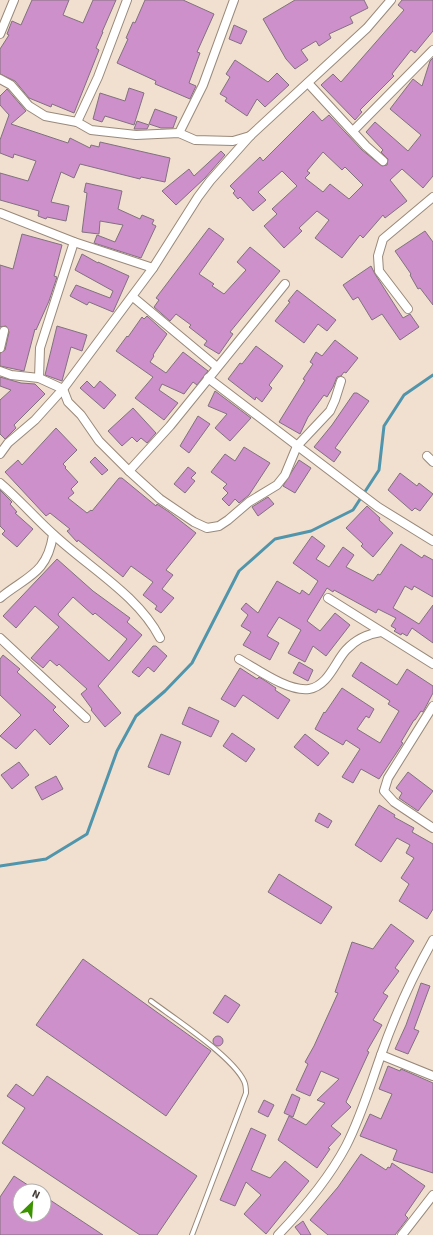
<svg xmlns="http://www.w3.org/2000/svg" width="433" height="1235" font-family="'Source Sans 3',sans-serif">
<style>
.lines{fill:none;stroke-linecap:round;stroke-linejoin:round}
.stream{stroke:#5095ac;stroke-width:3}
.building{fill:#cd90ca;stroke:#81717f;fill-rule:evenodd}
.service-casing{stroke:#99897a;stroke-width:6}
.minor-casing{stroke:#99897a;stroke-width:10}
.service{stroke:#fff;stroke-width:4}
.minor{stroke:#fff;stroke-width:8}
</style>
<rect width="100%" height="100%" fill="#f1e0cf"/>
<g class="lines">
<polyline class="stream" points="0,866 46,859 87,834 117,751 136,716 165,691 192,663 239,571 275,539 311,531 353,510 379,470 384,426 404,395 433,375"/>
</g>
<g class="building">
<polygon points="32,0 69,0 63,15 83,23 93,0 116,0 102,32 103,32 96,48 99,50 74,113 52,104 51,107 29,98 15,81 0,74 0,49 9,35 7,34 12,21 21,25"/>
<polygon points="145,0 183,0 214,14 197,52 200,53 189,83 196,86 190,99 155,84 156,81 117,63 128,39 126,38 133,22 135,23"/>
<polygon points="295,0 364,0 368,8 350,17 353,23 329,34 331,38 319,46 316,41 301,50 308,60 295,69 286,59 263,19"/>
<polygon points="402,0 433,0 433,31 415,53 411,50 392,74 394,76 360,110 362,112 355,120 321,85 333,74 341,82 404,10 398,5"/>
<polygon points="234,25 247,31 241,44 229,39"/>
<path d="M433,58V176L423,188L402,169L390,180L407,201L385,218L383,215L363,238L360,235L342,258L315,238L329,220L317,211L299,228L302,231L284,248L264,226L277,214L272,209L297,186L282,171L258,192L266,200L253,211L240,197L238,199L233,193L235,191L230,186L260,157L263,161L313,111L322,121L329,115L362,150L382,166L387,165L388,159L381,152L383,150L366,132L375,122L408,151L421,135L390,109L413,79L422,86L430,61ZM323,152L342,170L345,167L363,185L349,199L330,184L323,192L305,178L310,173L307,171Z"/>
<polygon points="235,60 268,82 277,73 289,85 265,107 257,99 247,116 225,101 227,98 220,94 230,77 226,74"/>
<polygon points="129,88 144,93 134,125 105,116 102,122 93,119 100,93 125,101"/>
<polygon points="7,89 26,111 11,124 68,143 70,138 90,148 91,145 99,147 100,142 170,158 165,182 141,177 140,179 80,164 74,178 61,172 51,202 69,206 66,221 47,217 46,219 38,216 39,211 0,200 0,173 28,181 36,161 14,154 13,158 0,153 0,140 9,115 0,105 0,96"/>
<polygon points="155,109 177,117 173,128 161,128 149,124"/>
<polygon points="137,121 149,125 147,129 134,129"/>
<polygon points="221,151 225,155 205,178 176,205 162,191 189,169 194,176"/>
<polygon points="86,183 122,191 118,209 140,219 142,215 154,220 152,224 156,226 141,258 94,243 97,235 115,242 123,225 100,221 99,234 82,232 87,193 84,192"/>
<polygon points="209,228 224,239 199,274 214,284 212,286 224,294 246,270 237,262 250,247 280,271 230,332 233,334 219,354 204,345 207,341 189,327 191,325 176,314 170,321 154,307 159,300 156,298"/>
<polygon points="425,231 433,242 433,305 420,288 418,289 410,275 411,274 395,251"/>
<polygon points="22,234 62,245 54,276 57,277 49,301 36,330 35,329 24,371 0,366 0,353 5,350 9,332 6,326 0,327 0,265 13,269"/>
<polygon points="82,254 98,263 98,262 129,276 113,312 89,302 87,305 70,296 76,285 110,298 113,291 75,270"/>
<polygon points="371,266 375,274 403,318 410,314 419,327 400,340 382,314 372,320 358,297 353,300 343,285"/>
<polygon points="297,290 336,320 327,331 318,324 304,343 275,321 290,302 288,301"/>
<polygon points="147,316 167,334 153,355 154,356 150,362 166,373 183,352 208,371 197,385 193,382 184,394 162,384 159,390 178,403 164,420 135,398 153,377 116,351 127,336 128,337 142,317 144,319"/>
<polygon points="57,326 87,335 82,351 71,347 62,381 45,375"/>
<polygon points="335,340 358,358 346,373 344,372 341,376 337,377 333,387 327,397 324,395 308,417 300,434 279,422 305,380 303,379 313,364 310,362 316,352 322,356"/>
<polygon points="256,346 283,366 269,385 272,388 262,402 256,397 255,400 228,379 240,363 242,364"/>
<polygon points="0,377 21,383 35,384 45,394 14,425 16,428 5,439 0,434 0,400 11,390 0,386"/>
<polygon points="87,381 94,388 100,381 116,395 104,409 80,388"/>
<polygon points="215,391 251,418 230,441 215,428 227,414 208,406"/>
<polygon points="354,393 357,393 369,401 335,448 341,452 334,462 314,447 332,425"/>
<polygon points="133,408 156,433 147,443 141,438 137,442 132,437 122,446 108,431"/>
<polygon points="198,416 210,424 189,453 180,446"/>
<polygon points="56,428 77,450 63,464 66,467 65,468 78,482 71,489 74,493 68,498 87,513 91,510 92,511 119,478 122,478 156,506 157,504 169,512 196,533 166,570 173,575 162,589 174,598 161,613 155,609 157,606 143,595 153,582 131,566 123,577 78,540 77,542 67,531 70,529 50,513 46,516 5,472 18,460 22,465"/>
<polygon points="244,447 270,463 249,495 239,503 235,499 229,506 222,499 228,493 223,488 227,484 211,472 225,454 235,461"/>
<polygon points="95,457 108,470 102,475 90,462"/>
<polygon points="299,460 311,468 295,493 283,486"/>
<polygon points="188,467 196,473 191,478 195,481 185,493 174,484"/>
<polygon points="400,473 417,486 419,483 433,494 420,511 415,508 412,511 388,490"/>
<polygon points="0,490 12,502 10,504 17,512 15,513 33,529 17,547 2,534 5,531 0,526"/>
<polygon points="268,497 274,504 258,516 252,507"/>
<polygon points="367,506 380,518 379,520 393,533 373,557 361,546 363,544 346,528"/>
<polygon points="312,536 325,546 316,559 329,567 343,547 354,555 346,567 373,581 378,574 380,575 401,544 422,558 424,555 433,560 433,597 414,586 412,590 405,586 393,608 419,624 433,605 433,643 412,628 407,636 402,633 401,635 394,631 396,629 391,626 396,618 378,609 376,613 334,590 333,592 327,588 307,621 320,631 335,613 350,625 326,656 313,646 305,662 288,653 301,630 279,617 267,636 279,643 270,660 243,645 251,632 241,626 248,615 241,609 246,603 258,613 277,581 300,594 302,590 309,595 318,581 293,563"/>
<path d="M57,559L93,591L130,618L127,622L142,635L98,686L121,713L105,727L91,710L92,709L81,694L87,689L59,664L57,666L50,660L43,668L31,658L59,627L35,606L16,628L3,616ZM73,597L93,615L95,613L127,639L109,661L59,616L58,614Z"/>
<polygon points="153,646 156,646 167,656 154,672 148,667 139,677 132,672"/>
<polygon points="3,655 20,669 17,672 56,707 53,710 69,726 50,745 35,729 16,749 0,736 21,715 0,695 0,659"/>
<polygon points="299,662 313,670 308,681 293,673"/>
<polygon points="361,662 397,685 407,669 433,686 433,693 423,712 421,711 415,720 414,720 401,742 403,743 379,779 361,769 353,783 342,777 360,749 346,740 343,745 315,729 324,712 325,713 342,688 374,709 369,718 366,716 357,729 380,743 399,711 388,704 390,701 352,676"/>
<polygon points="240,668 257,679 259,677 264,680 276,688 275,690 290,700 278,719 243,695 235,707 221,699"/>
<polygon points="189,707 219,721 211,737 182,724"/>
<polygon points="232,733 255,749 246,762 223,746"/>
<polygon points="161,734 181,742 169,775 148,767"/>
<polygon points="305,734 329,753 318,766 294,747"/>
<polygon points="19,762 29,775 12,789 1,775"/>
<polygon points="408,772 433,791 418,811 399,798 402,793 396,788"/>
<polygon points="56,776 63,789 42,800 35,787"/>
<polygon points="379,805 395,815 394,817 414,828 412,832 433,844 433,909 427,919 399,901 409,884 401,878 414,858 406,853 410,845 397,838 381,862 355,845"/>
<polygon points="319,813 332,821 328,828 315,821"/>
<polygon points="279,874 332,907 321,924 268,892"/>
<polygon points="391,924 414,941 395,968 399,971 383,993 388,996 373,1020 382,1025 367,1051 369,1052 346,1102 351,1107 331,1126 341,1134 328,1148 330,1149 317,1168 278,1140 289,1116 306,1125 325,1103 317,1100 339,1079 321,1071 310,1096 296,1090 308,1064 305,1062 314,1046 338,993 335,992 352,942 373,949"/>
<polygon points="83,959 211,1051 166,1116 36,1025"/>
<polygon points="421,983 430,986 414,1029 419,1031 408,1054 395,1049 406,1025"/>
<polygon points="225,995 240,1005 228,1023 213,1013"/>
<circle cx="218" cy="1041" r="5"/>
<polygon points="388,1066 400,1071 401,1069 433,1083 433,1173 393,1160 397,1150 360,1136 370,1114 381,1119 392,1094 379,1089"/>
<polygon points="47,1076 197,1176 157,1235 140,1235 2,1143 25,1108 7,1096 16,1084 33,1096"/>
<polygon points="292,1094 300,1098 293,1117 284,1113"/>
<polygon points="264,1100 274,1105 268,1117 258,1112"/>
<polygon points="251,1128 266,1135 251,1170 270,1178 285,1161 309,1181 266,1234 244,1214 261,1195 246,1182 235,1206 220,1200"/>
<polygon points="361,1154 386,1170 388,1167 390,1168 392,1163 425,1186 405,1215 408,1218 395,1235 328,1235 310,1220 338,1187"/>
<polygon points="14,1176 37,1191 20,1191 20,1215 44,1215 44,1196 103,1235 0,1235 0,1197"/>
<polygon points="303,1221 311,1235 301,1235 295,1227"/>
</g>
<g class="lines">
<g class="service-casing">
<path id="service" d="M151,1001C175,1019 232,1056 244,1081C246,1085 246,1090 246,1093L192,1235"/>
</g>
<g class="minor-casing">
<g id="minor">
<polyline points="0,34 14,0"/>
<polyline points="0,79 11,85 29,106 45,116 77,122 91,130 136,135 179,133 195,140 233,141 250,136"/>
<polyline points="308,83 366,146 383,161"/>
<polyline points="77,122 98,77 127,0"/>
<polyline points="353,131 433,50"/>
<polyline points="179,133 203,85 234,0"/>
<polyline points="0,213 74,242 153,268"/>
<polyline points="133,297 217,367"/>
<polyline points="408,309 379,271 378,256 383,239 433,197"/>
<polyline points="0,348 4,331"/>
<polyline points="0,371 11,375 39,378 63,389 68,402 81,415 99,441 129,471 160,499 194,522 207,528 219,526 228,520 249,502 277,485 285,475 297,446 330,411 335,400 341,381"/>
<polyline points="39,378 40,348 74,242"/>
<polyline points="208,378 378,507 433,541"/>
<polyline points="0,454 8,443 35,420 63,389 153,268 198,197 210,181 250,136 367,28 391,0"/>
<polyline points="427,456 433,462"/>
<polyline points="129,471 170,426 285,284"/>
<path d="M0,483C19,499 35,518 53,534C88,567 138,595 160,638"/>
<path d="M0,598C27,576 47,574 53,535"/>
<polyline points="328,598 433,664"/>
<polyline points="0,638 86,718"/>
<path d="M239,659C257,669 288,692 309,689C328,686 335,662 346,650C356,639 367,634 381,632"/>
<polyline points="433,706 388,778 384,791 394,802 433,828"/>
<polyline points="381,1055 433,1076"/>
<path d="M278,1235C303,1209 329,1178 346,1146C361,1117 370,1086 381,1055C395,1015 412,977 433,940"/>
<polyline points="402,1235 433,1195"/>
</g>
</g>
<use href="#service" class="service"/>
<use href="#minor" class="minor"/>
</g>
<g transform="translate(32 1203) rotate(25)"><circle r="19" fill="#ffffff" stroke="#b3b0ae"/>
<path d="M0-3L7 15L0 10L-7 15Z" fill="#3c9301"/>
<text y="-6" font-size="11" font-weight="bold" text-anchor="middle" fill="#413a34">N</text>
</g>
</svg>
